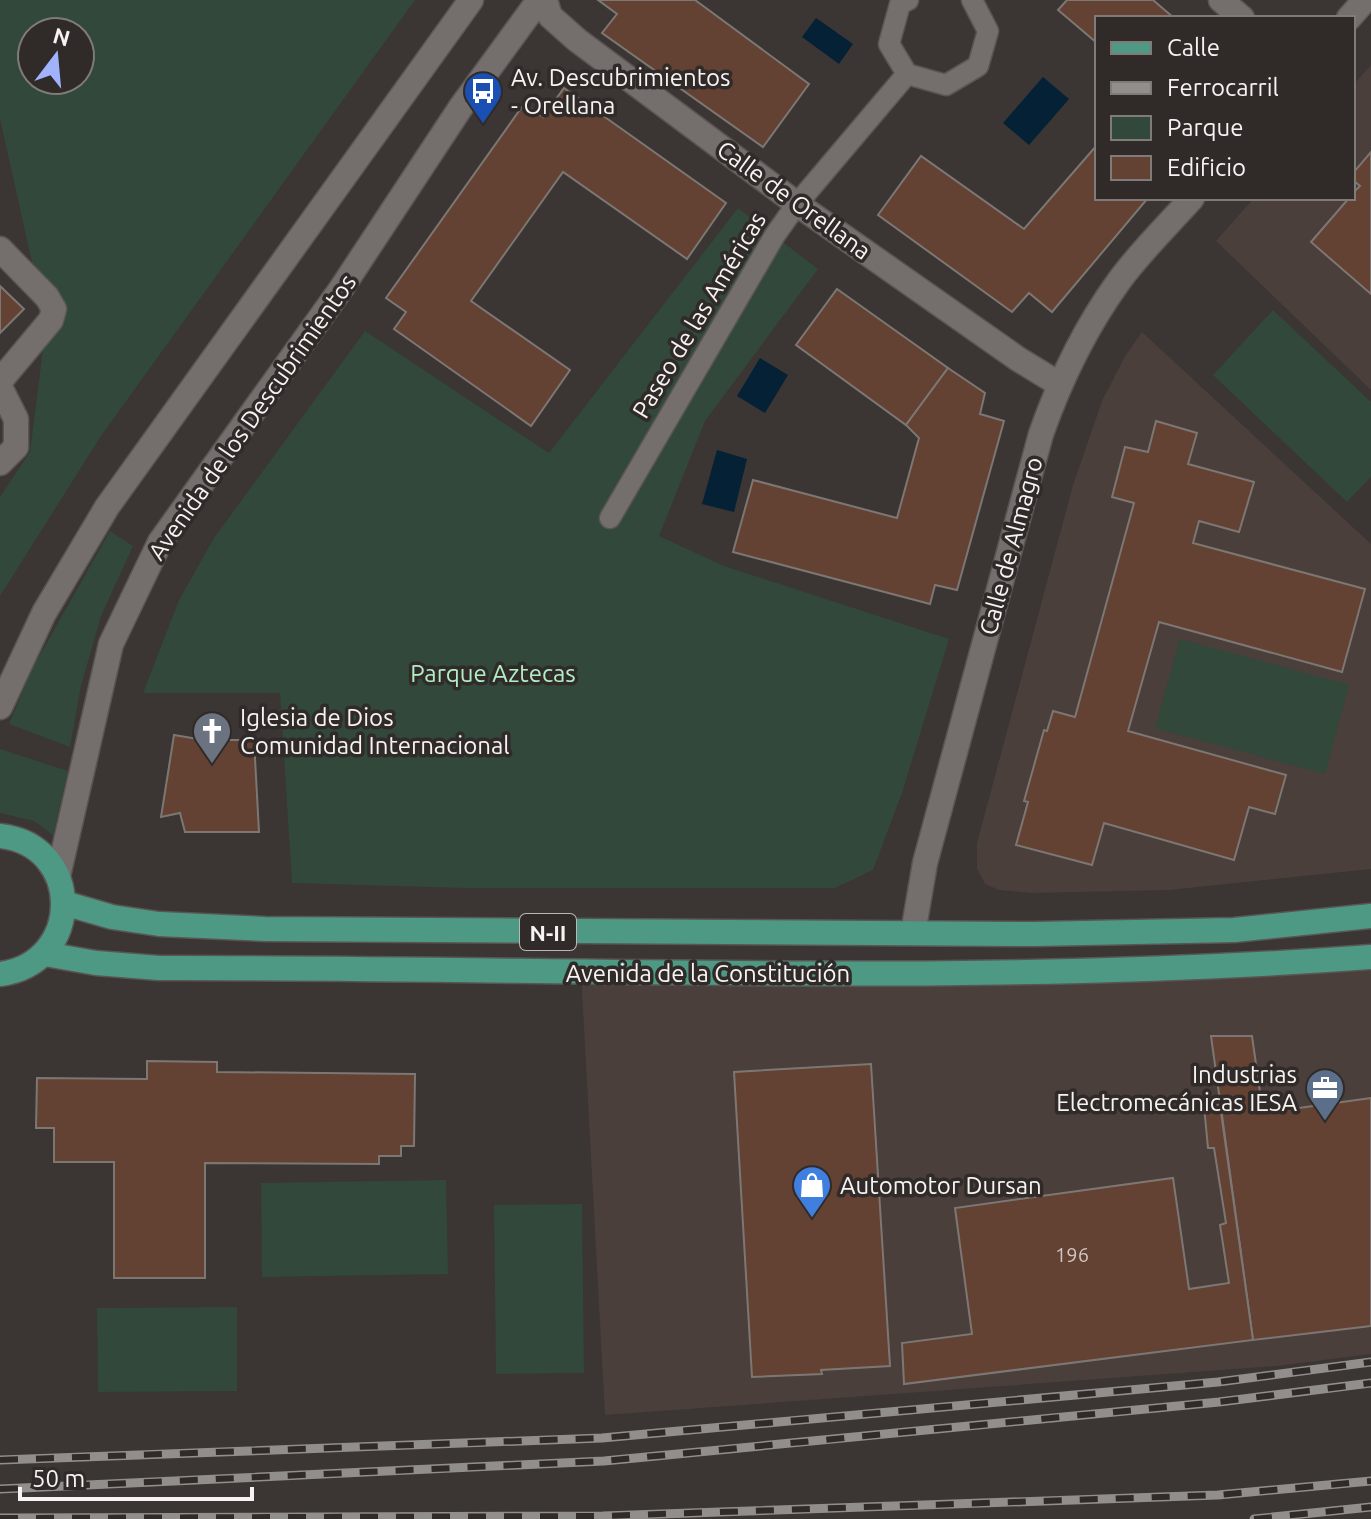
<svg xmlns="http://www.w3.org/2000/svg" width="1371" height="1519" font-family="Ubuntu,sans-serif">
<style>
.built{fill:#4a3f3a}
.green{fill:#31483a;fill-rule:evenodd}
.water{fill:#042136}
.building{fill:#634133;stroke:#7d7774;stroke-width:2}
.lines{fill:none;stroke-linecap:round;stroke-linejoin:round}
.pedestrian-casing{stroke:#595553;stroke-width:23}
.minor-casing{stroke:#595553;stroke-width:27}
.tertiary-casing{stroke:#595553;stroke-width:27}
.primary-casing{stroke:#595553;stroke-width:27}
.pedestrian{stroke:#746e6c;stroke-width:20}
.minor{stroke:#746e6c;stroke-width:24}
.tertiary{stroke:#746e6c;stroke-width:24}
.primary{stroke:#4d9984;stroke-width:24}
.rail-casing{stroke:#928e8c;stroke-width:9}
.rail{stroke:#302b29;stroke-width:6;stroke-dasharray:18;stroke-linecap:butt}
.labels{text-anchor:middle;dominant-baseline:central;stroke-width:7;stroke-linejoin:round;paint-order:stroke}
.number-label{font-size:20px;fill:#d1c6c2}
.shield{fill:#302b29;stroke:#bbb7b6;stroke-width:2}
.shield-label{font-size:22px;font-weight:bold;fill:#f6f3f2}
.poi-label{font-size:24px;fill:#f6f3f2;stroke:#302b29;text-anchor:start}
.street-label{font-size:24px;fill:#f6f3f2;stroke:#302b29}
.park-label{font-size:24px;fill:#b0eec6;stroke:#302b29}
</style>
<rect width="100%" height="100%" fill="#3b3533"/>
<g class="built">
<polygon points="1371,65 1371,390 1216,241 1254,198 1353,198 1353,85"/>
<polygon points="1142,332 1371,544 1371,869 1169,890 1033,893 999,890 985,884 977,868 977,843 1073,485 1102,401 1124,358"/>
<polygon points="1371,957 1371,1354 1277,1366 605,1415 581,972"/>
</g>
<g class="green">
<path d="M0,0H415L101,436L0,596V497L30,452L46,325L0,119ZM32,32H80V80H32Z"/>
<polygon points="738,208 818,269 705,421 659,536 724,566 949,639 902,793 873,870 835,888 464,888 292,883 280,693 143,693 179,600 214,538 365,331 549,453"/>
<polygon points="1273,310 1371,402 1371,477 1347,502 1213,375"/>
<polygon points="110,531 133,546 101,616 81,686 70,747 9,724 32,669"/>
<polygon points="1180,639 1349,685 1325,774 1155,728"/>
<polygon points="0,749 68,771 53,835 34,821 0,813"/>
<polygon points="446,1180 448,1274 262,1277 261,1183"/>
<polygon points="582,1204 584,1373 496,1374 494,1205"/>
<polygon points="237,1307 237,1391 98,1392 97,1308"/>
</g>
<g class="water">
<polygon points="816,18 853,44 839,64 802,37"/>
<polygon points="1043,77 1069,99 1029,145 1003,123"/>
<polygon points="760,358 788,375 765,413 737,396"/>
<polygon points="717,450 747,459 734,512 702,504"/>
</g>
<g class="building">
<polygon points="695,0 809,84 763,147 602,33 617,14 598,0"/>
<polygon points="1067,0 1153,0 1174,18 1097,18 1097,43 1058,10"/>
<polygon points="564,88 726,203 687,259 563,172 471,301 570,370 531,426 394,329 406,312 386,298 524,104 543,117"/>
<polygon points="1097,145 1097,198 1148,198 1052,312 1029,293 1012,312 878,215 921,156 1024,229"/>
<polygon points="1371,152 1371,294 1311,242 1349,198 1353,198 1353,193 1360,186 1353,180 1353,173"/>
<polygon points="0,286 24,309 0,333"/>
<polygon points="837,289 948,368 906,425 796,345"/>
<polygon points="948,368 985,393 980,414 1004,421 957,590 935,585 930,604 733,552 753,480 897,518 919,438 906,425"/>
<polygon points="1156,421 1197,433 1188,464 1254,482 1239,532 1199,521 1193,543 1365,589 1342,672 1159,622 1128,731 1286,775 1275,814 1249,807 1234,860 1104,823 1092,865 1016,845 1028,802 1024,801 1044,730 1047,731 1053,711 1075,717 1134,503 1112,497 1125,447 1148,452"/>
<polygon points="174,735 204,740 254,740 259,832 185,832 180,813 161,817"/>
<polygon points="1211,1036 1252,1036 1263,1113 1371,1098 1371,1326 1253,1340"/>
<polygon points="147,1061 217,1062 217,1072 415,1074 414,1146 401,1146 401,1156 379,1156 379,1164 205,1163 205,1278 114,1278 114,1162 54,1162 54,1128 36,1128 37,1078 147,1079"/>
<polygon points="871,1064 890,1366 821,1370 822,1374 752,1377 734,1072"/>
<polygon points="1220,1105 1253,1340 904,1384 902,1343 972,1334 955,1208 1173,1178 1189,1289 1229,1283 1220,1225 1226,1223 1214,1148 1208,1148 1204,1106"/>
</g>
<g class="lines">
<g class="pedestrian-casing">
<g id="pedestrian">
<polyline points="908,0 900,4 889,44 907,74 946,85 978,66 988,31 972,0"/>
<polyline points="610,518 775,235 797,204 907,74"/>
</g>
</g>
<g class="minor-casing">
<g id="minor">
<polyline points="545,0 550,16 577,40 797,204 1018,359 1059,384"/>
<polyline points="1221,0 1242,18"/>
<polyline points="1349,18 1365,0"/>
<polyline points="0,249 47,297 54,309 51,320 0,381"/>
<polyline points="0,387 16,419 16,447 0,463"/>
<path d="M913,933L925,863L1041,434C1060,380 1085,328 1119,281C1140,252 1168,225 1192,198"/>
</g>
</g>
<g class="tertiary-casing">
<g id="tertiary">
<polyline points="0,707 44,613 107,507 471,0"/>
<polyline points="58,876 111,644 160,542 341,289 461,107 539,0"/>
</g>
</g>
<g class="primary-casing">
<g id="primary">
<path d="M0,836C84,845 84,963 0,974"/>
<polyline points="64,903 112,917 159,924 265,929 1035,934 1234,930 1371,916"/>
<path d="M45,954L96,963L159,968C563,967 968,987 1371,957"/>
</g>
</g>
<use href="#pedestrian" class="pedestrian"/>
<use href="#minor" class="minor"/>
<use href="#tertiary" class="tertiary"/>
<use href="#primary" class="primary"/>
<g class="rail-casing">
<g id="rail">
<polyline points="0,1460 602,1438 1218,1382 1371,1362"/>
<polyline points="0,1489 604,1461 1219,1402 1371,1383"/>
<polyline points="0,1518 603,1516 1218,1495 1371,1481"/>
<polyline points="1254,1519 1371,1507"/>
</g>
</g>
<use href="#rail" class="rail"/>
</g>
<defs>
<g id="bus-pin" transform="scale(2)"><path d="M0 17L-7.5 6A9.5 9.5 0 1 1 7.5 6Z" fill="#1a4fb4" stroke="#302b29"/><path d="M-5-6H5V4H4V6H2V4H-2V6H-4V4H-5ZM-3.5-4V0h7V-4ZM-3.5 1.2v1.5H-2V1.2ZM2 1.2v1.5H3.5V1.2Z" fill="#fff"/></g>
<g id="church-pin" transform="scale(2)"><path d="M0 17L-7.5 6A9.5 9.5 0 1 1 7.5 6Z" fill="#6b7280" stroke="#302b29"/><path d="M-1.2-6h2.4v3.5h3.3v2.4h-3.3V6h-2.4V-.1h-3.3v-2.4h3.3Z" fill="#fff"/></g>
<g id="office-pin" transform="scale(2)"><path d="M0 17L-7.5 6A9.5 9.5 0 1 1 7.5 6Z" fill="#5c6f8a" stroke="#302b29"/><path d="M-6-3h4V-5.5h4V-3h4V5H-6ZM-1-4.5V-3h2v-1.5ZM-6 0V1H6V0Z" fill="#fff"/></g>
<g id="shop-pin" transform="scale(2)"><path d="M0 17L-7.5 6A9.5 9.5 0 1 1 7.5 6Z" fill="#3f7fe0" stroke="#302b29"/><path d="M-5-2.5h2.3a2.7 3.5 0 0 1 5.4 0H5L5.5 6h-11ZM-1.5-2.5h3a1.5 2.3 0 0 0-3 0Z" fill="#fff"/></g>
</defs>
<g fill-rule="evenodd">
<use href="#bus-pin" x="483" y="91"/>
<use href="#church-pin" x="212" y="731"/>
<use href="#office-pin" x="1325" y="1088"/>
<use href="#shop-pin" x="812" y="1185"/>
</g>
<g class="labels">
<g class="number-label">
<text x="1072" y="1254">196</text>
</g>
<rect class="shield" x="520" y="914" width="56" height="36" rx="6"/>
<g class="shield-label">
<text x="548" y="932">N-II</text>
</g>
<g class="poi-label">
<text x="511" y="77">Av. Descubrimientos<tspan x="511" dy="28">- Orellana</tspan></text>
<text x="240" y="717">Iglesia de Dios<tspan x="240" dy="28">Comunidad Internacional</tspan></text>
<text x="1297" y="1074" text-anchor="end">Industrias<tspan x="1297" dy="28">Electromecánicas IESA</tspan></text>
<text x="840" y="1185">Automotor Dursan</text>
</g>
<g class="street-label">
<text transform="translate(794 200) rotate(36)">Calle de Orellana</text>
<text transform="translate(699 315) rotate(-59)">Paseo de las Américas</text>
<text transform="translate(252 417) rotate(-55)">Avenida de los Descubrimientos</text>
<text transform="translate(1011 546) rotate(-75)">Calle de Almagro</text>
<text x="708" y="973">Avenida de la Constitución</text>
</g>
<g class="park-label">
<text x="493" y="673">Parque Aztecas</text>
</g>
</g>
<rect x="1095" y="16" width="260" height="184" fill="#302b29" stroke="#7f7b79" stroke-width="2"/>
<rect x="1111" y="42" width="40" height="12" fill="#4d9984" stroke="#7f7b79" stroke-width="2"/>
<text x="1167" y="56" font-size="24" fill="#f6f3f2">Calle</text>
<rect x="1111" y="82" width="40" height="12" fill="#928e8c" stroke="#7f7b79" stroke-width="2"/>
<text x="1167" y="96" font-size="24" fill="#f6f3f2">Ferrocarril</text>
<rect x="1111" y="116" width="40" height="24" fill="#31483a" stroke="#7f7b79" stroke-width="2"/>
<text x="1167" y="136" font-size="24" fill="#f6f3f2">Parque</text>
<rect x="1111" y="156" width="40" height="24" fill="#634133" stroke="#7f7b79" stroke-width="2"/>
<text x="1167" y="176" font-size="24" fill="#f6f3f2">Edificio</text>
<g transform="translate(56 56) rotate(16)"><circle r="38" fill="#302b29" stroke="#7f7b79" stroke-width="2"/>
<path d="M0-6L14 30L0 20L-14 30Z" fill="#a1b3fd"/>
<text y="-12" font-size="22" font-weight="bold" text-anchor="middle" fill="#f6f3f2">N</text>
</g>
<path d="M20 1487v12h232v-12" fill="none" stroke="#f6f3f2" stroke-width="4"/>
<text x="32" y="1487" font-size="24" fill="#f6f3f2" stroke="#302b29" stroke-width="6" paint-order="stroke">50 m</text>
</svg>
